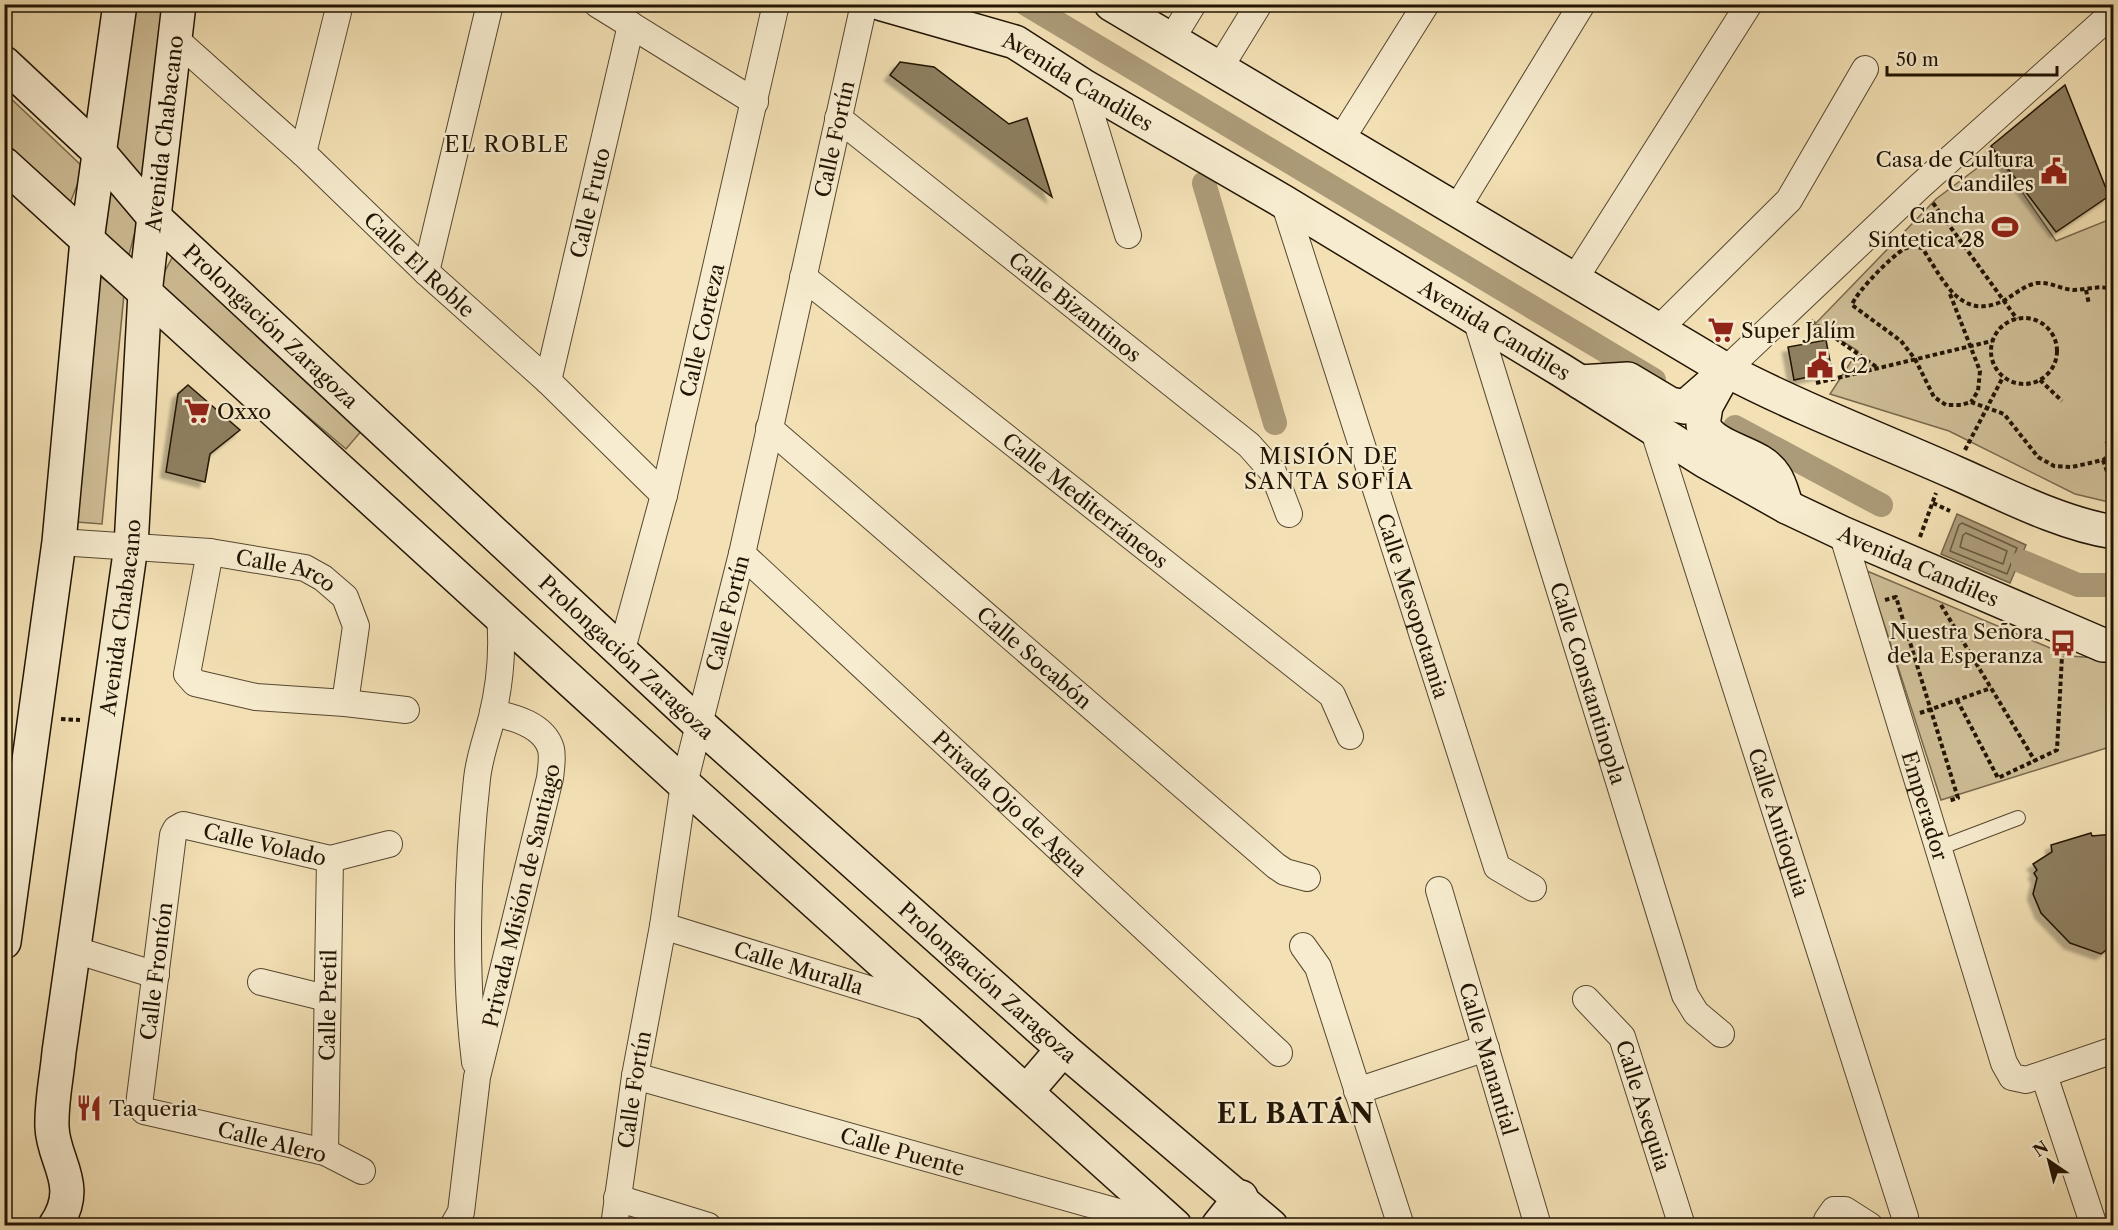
<svg xmlns="http://www.w3.org/2000/svg" width="2118" height="1230" font-family="'Libre Caslon Text',serif">
<style>
.green{fill:#cfbe97;stroke:#78694d;stroke-width:1.5}
.water{fill:#ac9b78;stroke:#746549;stroke-width:1.5}
.lines{fill:none;stroke-linecap:round;stroke-linejoin:round}
.shore{stroke:#66583e;stroke-width:1.5}
.canal{stroke:#ac9b78;stroke-width:24}
.building{fill:#8e7f60;stroke:#211403;stroke-width:1.5;filter:url(#shadow)}
.lane-casing{stroke:#564730;stroke-width:16}
.street-casing{stroke:#564730;stroke-width:28}
.secondary-casing{stroke:#211403;stroke-width:36}
.path{stroke:#211403;stroke-width:4;stroke-dasharray:4.5 3;stroke-linecap:butt}
.lane{stroke:#f7eccf;stroke-width:14}
.street{stroke:#f7eccf;stroke-width:26}
.secondary{stroke:#f7eccf;stroke-width:33}
.labels{text-anchor:middle;dominant-baseline:central;stroke-width:4.5;stroke-linejoin:round;paint-order:stroke}
.street-label{font-size:21px;fill:#211403;stroke:#f7eccf}
.poi-label{font-size:21px;fill:#211403;stroke:#f7eccf;text-anchor:start}
.neighbourhood-label{font-size:22px;letter-spacing:1.5px;fill:#211403;stroke:#f7eccf}
.district-label{font-size:27px;font-weight:bold;letter-spacing:1.5px;fill:#211403;stroke:#f7eccf}
</style>
<defs>
<filter id="shadow"><feDropShadow dx="-5.5" dy="5.5" stdDeviation="1.5" flood-color="#0004"/></filter>
</defs>
<rect width="100%" height="100%" fill="#f3e1b5"/>
<filter id="stains"><feTurbulence type="fractalNoise" baseFrequency=".00333" numOctaves="4"/><feColorMatrix values="0 0 0 0 .2 0 0 0 0 .09 0 0 0 0 .02 0 0 0 .5 -.17"/></filter>
<radialGradient id="worn" r=".72"><stop offset=".6" stop-color="#630" stop-opacity="0"/><stop offset="1" stop-color="#630" stop-opacity=".3"/></radialGradient>
<g class="green">
<polygon points="125,5 176,5 147,197 104,149"/>
<polygon points="4,92 84,168 68,208 5,144"/>
<polygon points="1996,154 2056,241 2113,218 2113,503 2075,494 1949,431 1830,394 1858,351 1815,324 1936,199"/>
<polygon points="110,192 138,220 129,255 101,231"/>
<polygon points="174,254 363,429 346,449 156,288"/>
<polygon points="94,272 124,294 102,524 64,521"/>
<polygon points="1867,571 2069,656 2113,659 2113,746 1941,800"/>
</g>
<polygon class="water" points="1957,514 2026,545 2010,583 1941,554"/>
<g class="lines">
<g class="shore">
<polygon points="1962,523 2017,548 2007,574 1950,551 1959,525"/>
<polygon points="1966,533 2007,551 2003,564 1960,547 1963,535"/>
</g>
<g class="canal">
<polyline points="1026,4 1654,380"/>
<polyline points="1204,183 1275,423"/>
<polyline points="1735,427 1881,505"/>
<polyline points="2023,562 2078,585 2114,585"/>
</g>
</g>
<g class="building">
<polygon points="900,62 934,67 1009,124 1027,118 1052,197 890,75"/>
<polygon points="2065,85 2109,196 2056,232 1991,146"/>
<polygon points="1826,340 1831,367 1822,369 1822,374 1794,380 1788,347"/>
<polygon points="188,385 240,430 210,454 205,482 166,472 178,394"/>
<polygon points="2091,833 2092,836 2114,834 2114,944 2101,954 2070,943 2041,913 2033,894 2037,878 2034,873 2037,870 2033,864 2052,852 2051,845"/>
</g>
<g class="lines">
<g class="lane-casing">
<polyline id="lane" points="1939,848 2018,818"/>
</g>
<g class="street-casing">
<g id="street">
<polyline points="597,4 755,102"/>
<path id="s1" d="M174,38L303,153L426,272L548,381L664,495"/>
<polyline points="1171,40 1193,4"/>
<polyline points="1219,69 1259,4"/>
<polyline points="1082,85 1128,235"/>
<path id="s2" d="M838,118L1249,445L1273,472L1289,514"/>
<polyline points="1340,141 1426,4"/>
<polyline points="303,153 340,4"/>
<path id="s3" d="M1284,202L1497,867L1533,888"/>
<polyline points="1456,210 1582,4"/>
<polyline points="426,272 490,4"/>
<path id="s4" d="M803,277L1332,695L1350,736"/>
<polyline points="1574,280 1749,4"/>
<path id="s5" d="M1476,319L1685,995L1696,1013L1721,1034"/>
<polyline points="1658,330 1789,200 1865,69"/>
<polyline points="1726,370 1920,186 2114,12"/>
<path id="s6" d="M548,381L631,25"/>
<path id="s7" d="M769,428L1276,866L1285,872L1307,878"/>
<path id="s8" d="M1653,428L1905,1217"/>
<path id="s9" d="M1842,533L2004,1063L2012,1077L2026,1080L2114,1050"/>
<path id="s10" d="M59,542L210,552L305,568L323,578L345,597L356,626L345,703"/>
<polyline points="210,552 187,674 195,683 256,697 345,703 406,710"/>
<path id="s11" d="M742,554L1279,1053"/>
<path id="s12" d="M621,653L664,495L776,4"/>
<path id="s13" d="M1439,890L1538,1226"/>
<path id="s14" d="M663,926L930,1008"/>
<polyline points="1303,946 1318,967 1401,1226"/>
<polyline points="75,950 156,975"/>
<polyline points="261,982 326,998"/>
<path id="s15" d="M1586,999L1622,1037L1682,1226"/>
<path d="M475,1062C464,975 467,867 477,779C479,758 487,737 492,717C500,684 503,650 500,617"/>
<polyline points="2044,1075 2094,1226"/>
<path id="s16" d="M635,1076L1168,1226"/>
<polyline points="1357,1091 1486,1048"/>
<path id="s17" d="M325,1152L330,859"/>
<path id="s18" d="M362,1171L325,1152L144,1111L139,1105L173,835L176,829L183,825L330,859L389,844"/>
<polyline points="617,1198 708,1226"/>
<path id="s19" d="M453,1226L461,1212L477,1077L550,778C551,769 553,758 551,749C544,725 514,717 493,713"/>
<path id="s20" d="M614,1226L635,1076L663,926L684,784L742,554L864,4"/>
<polyline points="1828,1226 1827,1220 1834,1210 1845,1210 1870,1226"/>
</g>
</g>
<g class="secondary-casing">
<g id="secondary">
<path id="s21" d="M882,4L1015,42L1082,85L1284,202L1561,370L1705,461L1787,507L1842,533L2103,645H2114"/>
<path d="M1111,4L1726,370C1801,409 1879,439 1956,473C2004,494 2061,524 2114,532"/>
<path id="s22" d="M4,63L98,151L154,217L700,725L1063,1049L1271,1226"/>
<polyline points="4,164 684,784 1175,1226"/>
<path d="M1726,370L1706,406L1703,425C1717,452 1760,451 1775,476C1781,485 1783,497 1787,507"/>
<polyline points="1580,382 1628,379 1670,404 1685,407 1716,380"/>
<polyline points="4,942 59,542 87,240 120,4"/>
<polyline points="1027,1091 1063,1049"/>
<path id="s23" d="M55,1226C83,1185 53,1162 52,1127C51,1102 57,1076 59,1052L131,546L145,293L179,4"/>
<polyline points="1218,1226 1241,1197"/>
</g>
</g>
<g class="path">
<polyline points="1933,203 2017,319"/>
<polyline points="2086,290 2089,304"/>
<path d="M2114,290C2100,284 2088,290 2073,290C2061,289 2051,282 2037,283C2025,285 2015,294 2005,300C1959,323 1943,278 1922,248C1916,247 1910,246 1904,249C1892,256 1856,292 1852,305L1901,341L1915,359L1934,397L1946,405H1961L1971,402L2004,414L2038,457L2054,466L2072,467L2103,460L2114,452"/>
<polyline points="1950,294 1980,371 1978,391 1971,402"/>
<circle cx="2024" cy="351" r="33"/>
<polyline points="1811,321 1878,368"/>
<polyline points="2040,380 2062,401"/>
<polyline points="1816,383 1992,341"/>
<polyline points="2106,441 2114,448"/>
<polyline points="1965,450 2003,377"/>
<polyline points="2103,460 2114,491"/>
<polyline points="1933,503 1950,511"/>
<polyline points="1920,537 1936,493"/>
<polyline points="1885,600 1896,597 1958,798 1948,801"/>
<polyline points="1941,605 2035,761"/>
<polyline points="1957,700 1998,778 2057,750 2062,656"/>
<polyline points="1920,713 1991,688"/>
<polyline points="61,719 80,720"/>
</g>
<use href="#lane" class="lane"/>
<use href="#street" class="street"/>
<use href="#secondary" class="secondary"/>
</g>
<defs>
<g id="civic-bare" transform="scale(2.07)"><path d="M-.6-6.5H3V-4.5H.6V-3L4-1V1h2V6H-6V1h2V-1L-.6-3ZM-1.2 2.5V6h2.4V2.5Z" fill="#8f2418" stroke="#f7eccf" stroke-width="2.5" paint-order="stroke"/></g>
<g id="stadium-bare" transform="scale(2.07)"><path d="M0-5a6.5 5 0 1 0 0 10a6.5 5 0 1 0 0-10ZM-3.5-1.8h7v3.6h-7Z" fill="#8f2418" stroke="#f7eccf" stroke-width="2.5" paint-order="stroke"/></g>
<g id="supermarket-bare" transform="scale(2.07)"><path d="M-6-5.5h2.5l.6 2H6L4.5 2H-2.5L-4.4-4H-6ZM-1.5 3.2a1.3 1.3 0 1 0 .1 0ZM3 3.2a1.3 1.3 0 1 0 .1 0Z" fill="#8f2418" stroke="#f7eccf" stroke-width="2.5" paint-order="stroke"/></g>
<g id="bus-bare" transform="scale(2.07)"><path d="M-5-6H5V4H4V6H2V4H-2V6H-4V4H-5ZM-3.5-4V0h7V-4ZM-3.5 1.2v1.5H-2V1.2ZM2 1.2v1.5H3.5V1.2Z" fill="#8f2418" stroke="#f7eccf" stroke-width="2.5" paint-order="stroke"/></g>
<g id="restaurant-bare" transform="scale(2.07)"><path d="M-5-6h1v4h1v-4h1v4h1v-4h1v5L-1.5 .5V6h-2V.5L-5-1ZM5-6V6H3V1.5H1.5Q1.5-4 5-6Z" fill="#8f2418" stroke="#f7eccf" stroke-width="2.5" paint-order="stroke"/></g>
</defs>
<g fill-rule="evenodd">
<use href="#civic-bare" x="2054" y="171"/>
<use href="#stadium-bare" x="2005" y="227"/>
<use href="#supermarket-bare" x="1721" y="330"/>
<use href="#civic-bare" x="1820" y="365"/>
<use href="#supermarket-bare" x="197" y="411"/>
<use href="#bus-bare" x="2063" y="643"/>
<use href="#restaurant-bare" x="89" y="1108"/>
</g>
<g class="labels">
<g class="street-label">
<text stroke="none"><textPath href="#s21" startOffset="212">Avenida Candiles</textPath></text>
<text stroke="none"><textPath href="#s23" startOffset="1104">Avenida Chabacano</textPath></text>
<text stroke="none"><textPath href="#s20" startOffset="1110">Calle Fortín</textPath></text>
<text stroke="none"><textPath href="#s6" startOffset="183">Calle Fruto</textPath></text>
<text stroke="none"><textPath href="#s1" startOffset="334">Calle El Roble</textPath></text>
<text stroke="none"><textPath href="#s2" startOffset="303">Calle Bizantinos</textPath></text>
<text stroke="none"><textPath href="#s22" startOffset="375">Prolongación Zaragoza</textPath></text>
<text stroke="none"><textPath href="#s12" startOffset="333">Calle Corteza</textPath></text>
<text stroke="none"><textPath href="#s21" startOffset="698">Avenida Candiles</textPath></text>
<text stroke="none"><textPath href="#s4" startOffset="360">Calle Mediterráneos</textPath></text>
<text stroke="none"><textPath href="#s21" startOffset="1184">Avenida Candiles</textPath></text>
<text stroke="none"><textPath href="#s10" startOffset="230">Calle Arco</textPath></text>
<text stroke="none"><textPath href="#s3" startOffset="424">Calle Mesopotamia</textPath></text>
<text stroke="none"><textPath href="#s20" startOffset="624">Calle Fortín</textPath></text>
<text stroke="none"><textPath href="#s23" startOffset="618">Avenida Chabacano</textPath></text>
<text stroke="none"><textPath href="#s22" startOffset="861">Prolongación Zaragoza</textPath></text>
<text stroke="none"><textPath href="#s7" startOffset="351">Calle Socabón</textPath></text>
<text stroke="none"><textPath href="#s5" startOffset="381">Calle Constantinopla</textPath></text>
<text stroke="none"><textPath href="#s11" startOffset="366">Privada Ojo de Agua</textPath></text>
<text stroke="none"><textPath href="#s9" startOffset="285">Emperador</textPath></text>
<text stroke="none"><textPath href="#s8" startOffset="414">Calle Antioquia</textPath></text>
<text stroke="none"><textPath href="#s18" startOffset="606">Calle Volado</textPath></text>
<text stroke="none"><textPath href="#s19" startOffset="339">Privada Misión de Santiago</textPath></text>
<text stroke="none"><textPath href="#s14" startOffset="142">Calle Muralla</textPath></text>
<text stroke="none"><textPath href="#s18" startOffset="370">Calle Frontón</textPath></text>
<text stroke="none"><textPath href="#s22" startOffset="1347">Prolongación Zaragoza</textPath></text>
<text stroke="none"><textPath href="#s17" startOffset="147">Calle Pretil</textPath></text>
<text stroke="none"><textPath href="#s13" startOffset="176">Calle Manantial</textPath></text>
<text stroke="none"><textPath href="#s20" startOffset="138">Calle Fortín</textPath></text>
<text stroke="none"><textPath href="#s15" startOffset="124">Calle Asequia</textPath></text>
<text transform="translate(272 1142) rotate(14)">Calle Alero</text>
<text stroke="none"><textPath href="#s16" startOffset="278">Calle Puente</textPath></text>
</g>
<g class="poi-label">
<text x="2034" y="159" text-anchor="end">Casa de Cultura<tspan x="2034" dy="24">Candiles</tspan></text>
<text x="1985" y="215" text-anchor="end">Cancha<tspan x="1985" dy="24">Sintetica 28</tspan></text>
<text x="1741" y="330">Super Jalím</text>
<text x="1840" y="365">C2</text>
<text x="217" y="411">Oxxo</text>
<text x="2043" y="631" text-anchor="end">Nuestra Señora<tspan x="2043" dy="24">de la Esperanza</tspan></text>
<text x="109" y="1108">Taqueria</text>
</g>
<g class="neighbourhood-label">
<text x="507" y="144">EL ROBLE</text>
<text x="1329" y="456">MISIÓN DE<tspan x="1329" dy="25">SANTA SOFÍA</tspan></text>
</g>
<g class="district-label">
<text x="1296" y="1113">EL BATÁN</text>
</g>
</g>
<rect width="2118" height="1230" fill="none" stroke="#f3e1b5" stroke-width="24"/>
<rect x="6" y="6" width="2106" height="1218" fill="none" stroke="#211403" stroke-width="3"/>
<rect x="12" y="12" width="2094" height="1206" fill="none" stroke="#211403" stroke-width="1.5"/>
<g transform="translate(2049 1161) rotate(325)" stroke="#f7eccf" stroke-width="4.5" paint-order="stroke">
<path d="M0-4.5L10 22L0 15L-10 22Z" fill="#211403"/>
<text y="-9" font-size="16" font-weight="bold" text-anchor="middle" fill="#211403">N</text>
</g>
<path d="M1887 66v9h170v-9" fill="none" stroke="#211403" stroke-width="3"/>
<text x="1896" y="66" font-size="18" fill="#211403" stroke="#f7eccf" stroke-width="4.5" paint-order="stroke">50 m</text>
<rect width="100%" height="100%" filter="url(#stains)"/>
<rect width="100%" height="100%" fill="url(#worn)"/>
</svg>
